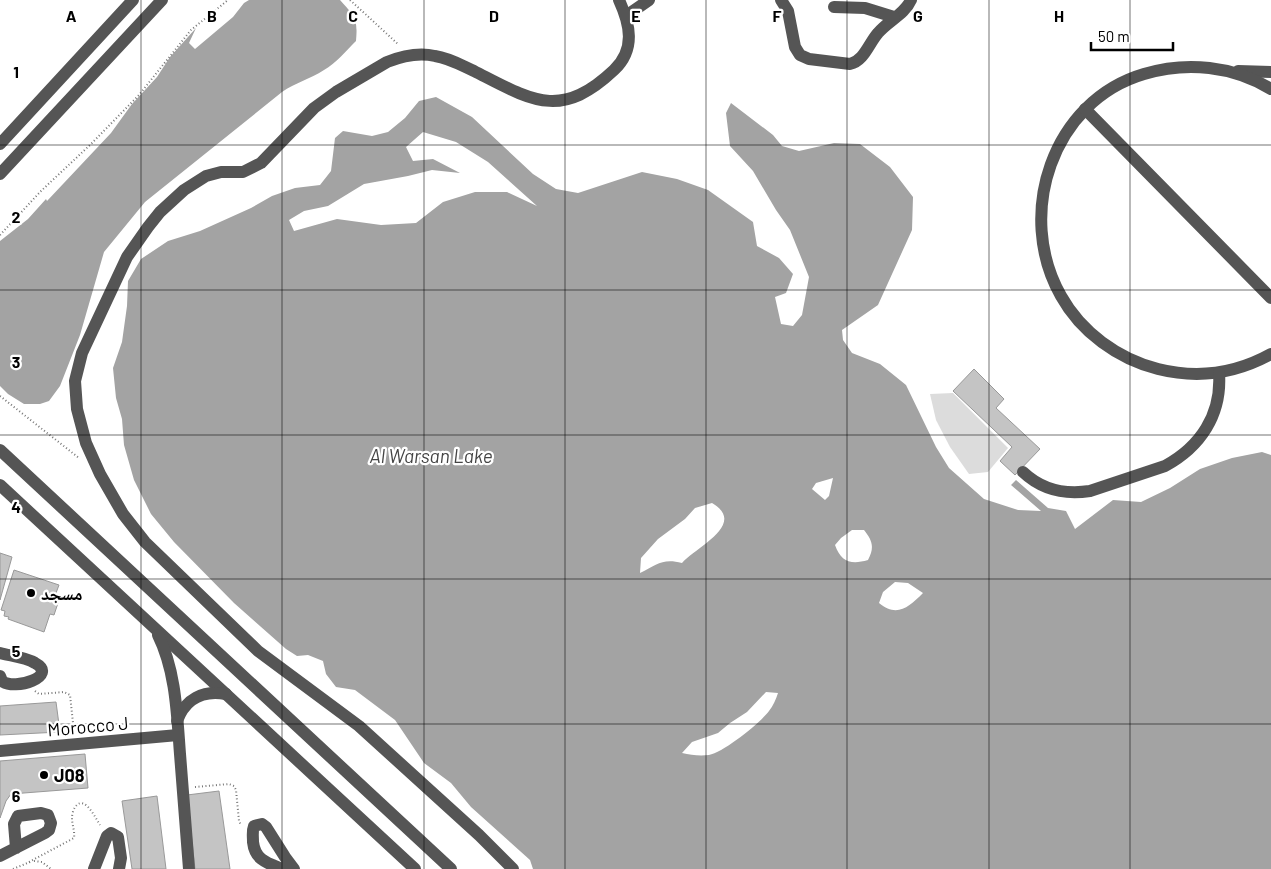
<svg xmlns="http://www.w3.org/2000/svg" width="1271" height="869" font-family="Barlow,'Noto Naskh Arabic',sans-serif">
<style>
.green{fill:#dcdcdc}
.water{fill:#a3a3a3;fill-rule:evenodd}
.building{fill:#c4c4c4;stroke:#999}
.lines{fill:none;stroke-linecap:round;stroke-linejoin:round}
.path{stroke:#777;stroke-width:2;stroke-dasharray:1 2.5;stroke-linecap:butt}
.minor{stroke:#555;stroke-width:12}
.grid{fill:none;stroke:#000;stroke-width:1;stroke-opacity:0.55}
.poi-dot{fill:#000;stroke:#fff;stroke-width:2}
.labels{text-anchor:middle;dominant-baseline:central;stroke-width:4.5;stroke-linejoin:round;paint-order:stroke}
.poi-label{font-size:18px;font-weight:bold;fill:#000;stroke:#fff;text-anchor:start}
.street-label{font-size:18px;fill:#000;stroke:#fff}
.water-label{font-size:19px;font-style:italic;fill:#444;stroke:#fff}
.grid-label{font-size:16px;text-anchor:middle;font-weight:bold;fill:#000;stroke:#fff;stroke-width:4.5;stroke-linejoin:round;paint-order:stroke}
</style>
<rect width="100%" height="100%" fill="#fff"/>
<polygon class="green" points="953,393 1008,448 988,472 969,474 950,447 936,420 930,394"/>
<g class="water">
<path d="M249,0H340C355,17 358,18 356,41C346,51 336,63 324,70C310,79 295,83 282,92L145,202L104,252L80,335L60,386L49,401L40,404H24L8,394L0,386V241L28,219L46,199L47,201L111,133L132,104L157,77L170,57L196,28L189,43L195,49L233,17L244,3Z"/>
<path d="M436,97L472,117L533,174L556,189L578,193L642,172L677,179L708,190L753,222L757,246L779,258L793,274L786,293L775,297L781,324L793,326L802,315L809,277L790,230L776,210L753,171L730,146L726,113L731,103L773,135L782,146L799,151L834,143L860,144L890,167L913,197L912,230L878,305L842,330L843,340L852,353L880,364L906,385L936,447L949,468L984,499L1018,510L1041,511L1011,485L1016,480L1048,508L1066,511L1075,529L1113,500L1141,502L1170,488L1200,469L1232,458L1262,452L1271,455V869H533L530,860L471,807L451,783L424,763L395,720L355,690L336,687L326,674L323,661L308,655L297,656L286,649L234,603L174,542L151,514L134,480L124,445L122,419L116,398L113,368L122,342L127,306L128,281L141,259L168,241L200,231L251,208L272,196L295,188L320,185L331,171L335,138L343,131L372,136L388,132L405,118L419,101ZM423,132L456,142L488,162L537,206L507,192H475L443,202L416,223L381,225L337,219L294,231L289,220L304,211L328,206L364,184L408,176L432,170L460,173L433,159L413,161L406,147ZM833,478L829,496L825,500L812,489L816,483ZM712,503C748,524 695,548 682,563C662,558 657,565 640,573L641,558L658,539L685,519L695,508ZM852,530H864C872,540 875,547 868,560C851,565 841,562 835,545L841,538ZM895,582L908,583L923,593C909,607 897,618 879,603L883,592ZM766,692L778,693C776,699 773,706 769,711C760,723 724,752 709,755C699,756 691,755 682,753L692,742L718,733L730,723L747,712Z"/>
</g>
<g class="building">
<polygon points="974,369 1004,399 996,408 1040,449 1015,475 1000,461 1012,447 953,391"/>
<polygon points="0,553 12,557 0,600"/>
<polygon points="14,570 59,585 53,601 58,603 54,615 50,614 44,632 8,619 9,617 4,616 5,611 1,610"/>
<polygon points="56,702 60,732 0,735 0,706"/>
<polygon points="85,754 88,788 11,794 6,801 0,818 0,761"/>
<polygon points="219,791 230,869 195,869 187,795"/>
<polygon points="157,796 166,869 132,869 122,801"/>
</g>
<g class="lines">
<g class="path">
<polyline points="350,0 399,45"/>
<polyline points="0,235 41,191 90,145 139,95 191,30 228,0"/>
<polyline points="0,396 79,458"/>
<polyline points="35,691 39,694 64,692 70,695 74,732"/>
<polyline points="195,787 229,784 234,786 236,790 239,821 241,825"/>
<polyline points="34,861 42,862 51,869"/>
<path d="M29,862L74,838C75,831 72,825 72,818C72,815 73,809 76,806C85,795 96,819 100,825"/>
<polyline points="13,869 30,862"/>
</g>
<g class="minor">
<path d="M781,0L788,11L795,47L800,55L809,59L850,64C864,61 869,43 878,33C888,21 905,14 911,0"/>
<polyline points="834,7 865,8 894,17"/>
<polyline points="626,16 649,0"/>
<polyline points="1238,71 1271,72"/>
<path d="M1271,89C1233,66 1187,61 1144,74C1052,101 1015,215 1061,296C1081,332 1118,359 1158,369C1198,379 1235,374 1271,354"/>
<polyline points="1085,109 1271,298"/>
<polyline points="0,144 133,0"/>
<polyline points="0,174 162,0"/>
<polyline points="0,450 451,869"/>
<path d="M1023,472C1042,490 1064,495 1090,491L1165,466C1200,447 1222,415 1219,373"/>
<polyline points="0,485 415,869"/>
<path d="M158,635C176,671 177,715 180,754C183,793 186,831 189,869"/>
<path d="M0,653C11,656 25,657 35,663C59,676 15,691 2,681L0,676"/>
<path d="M177,721C185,699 203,690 226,694"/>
<polyline points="0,751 178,735"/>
<polyline points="0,856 45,833 49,830 51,823 48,815 41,813 18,816 14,824 16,848"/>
<polyline points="94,869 107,836 111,833 118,837 121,858 119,869"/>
<path d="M282,869C267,863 255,860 253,842C253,836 252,831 254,826L262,824L266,827L285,857L294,869"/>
<path d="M513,869L479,835L359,726L258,651L145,542L123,514L100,474L86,443L77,409L75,381L82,353L127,257L148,227L160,212L184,190L206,176L221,172H243L261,163L314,108L336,92L387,62C402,56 418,52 435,56C449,58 461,65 474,71C531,100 560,121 614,70C636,49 630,24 619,0"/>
</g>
</g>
<path class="grid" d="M141,0V869M282,0V869M424,0V869M565,0V869M706,0V869M847,0V869M989,0V869M1130,0V869M0,145H1271M0,290H1271M0,435H1271M0,579H1271M0,724H1271"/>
<g class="poi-dot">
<circle cx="31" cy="593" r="5"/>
<circle cx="44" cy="775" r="5"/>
</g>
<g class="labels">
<g class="poi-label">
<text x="41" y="593">مسجد</text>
<text x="54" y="775">J08</text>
</g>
<g class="street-label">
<text transform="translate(88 726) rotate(-5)">Morocco J</text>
</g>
<g class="water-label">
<text x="431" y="455">Al Warsan Lake</text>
</g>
</g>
<g class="grid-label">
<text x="71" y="22">A</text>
<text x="212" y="22">B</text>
<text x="353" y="22">C</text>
<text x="494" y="22">D</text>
<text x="636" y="22">E</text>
<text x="777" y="22">F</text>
<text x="918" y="22">G</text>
<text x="1059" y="22">H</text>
<text x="16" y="78">1</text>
<text x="16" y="223">2</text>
<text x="16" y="368">3</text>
<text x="16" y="513">4</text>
<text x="16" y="657">5</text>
<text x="16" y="802">6</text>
</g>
<path d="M1091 42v8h82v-8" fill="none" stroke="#000000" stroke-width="2.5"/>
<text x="1098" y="42" font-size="15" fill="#000000" stroke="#ffffff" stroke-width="4" paint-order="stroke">50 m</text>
</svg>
